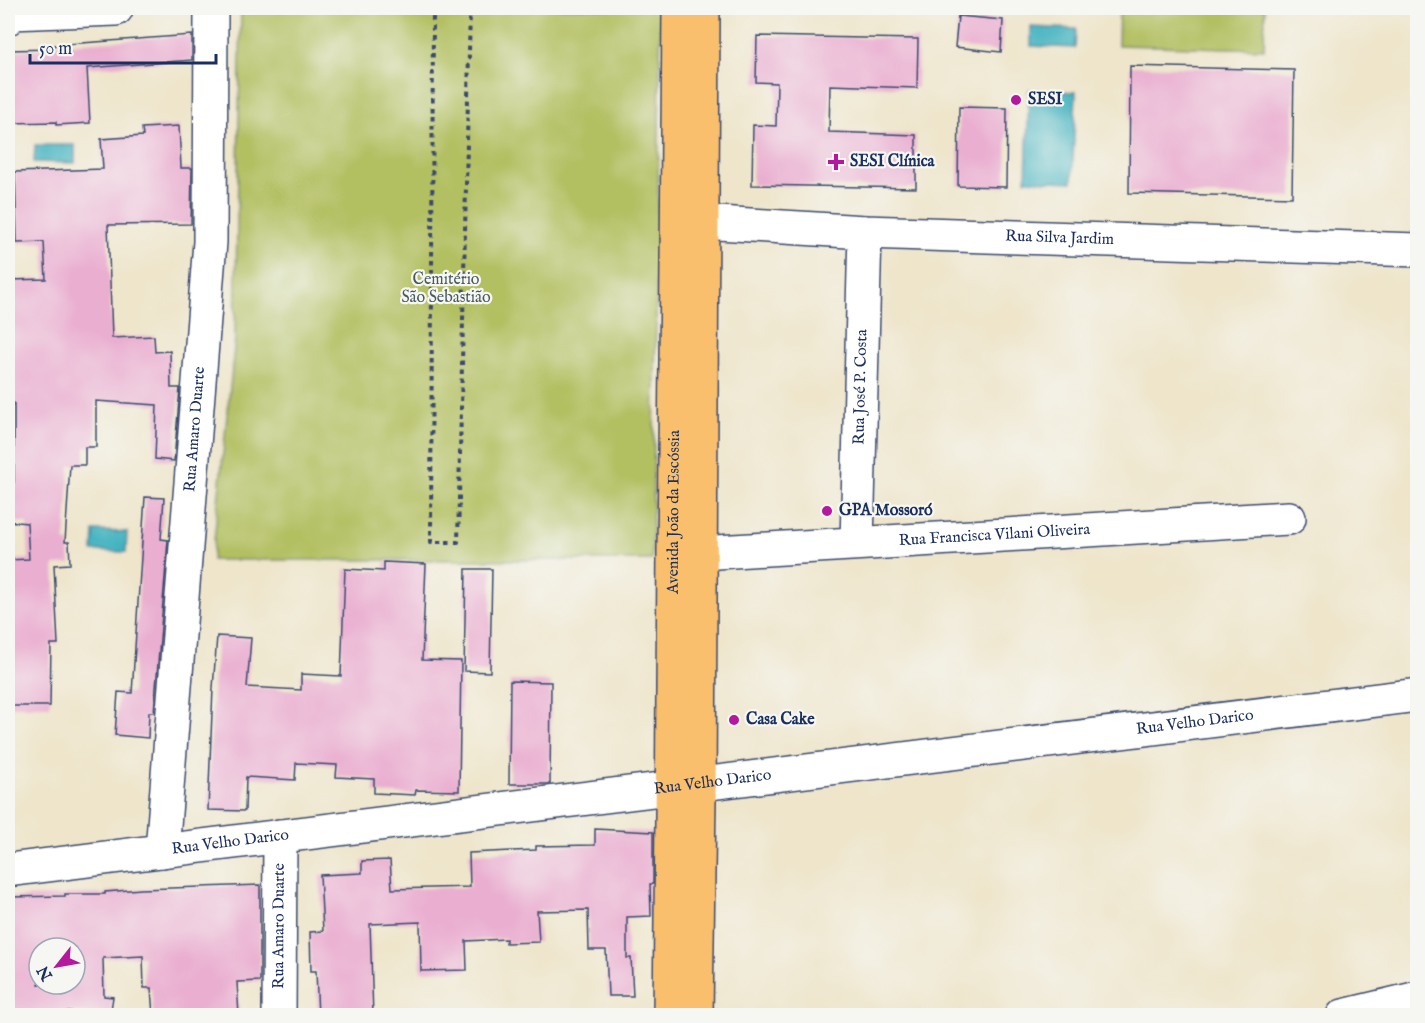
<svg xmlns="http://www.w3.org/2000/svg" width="1425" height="1023" font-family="'IM FELL English',serif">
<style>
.green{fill:#b3c062;stroke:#677860;stroke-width:1.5}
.water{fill:#43b2bf;stroke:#2f708e;stroke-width:1.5}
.building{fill:#eaaed0;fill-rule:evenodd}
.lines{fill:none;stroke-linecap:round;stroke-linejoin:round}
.minor-casing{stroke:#3b4a6e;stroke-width:36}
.major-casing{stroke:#3b4a6e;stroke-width:36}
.path{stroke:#3b4a6e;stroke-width:4;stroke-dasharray:4.5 4.5;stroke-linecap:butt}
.minor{stroke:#fff;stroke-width:33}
.major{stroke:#f9bf6d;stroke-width:33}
.poi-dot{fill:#b5179e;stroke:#f6f6f2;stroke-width:2}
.labels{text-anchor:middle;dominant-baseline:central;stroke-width:4.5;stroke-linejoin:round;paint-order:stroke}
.poi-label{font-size:16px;font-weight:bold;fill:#1b2f5e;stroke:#f6f6f2;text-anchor:start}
.street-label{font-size:16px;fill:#1b2f5e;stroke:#f6f6f2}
.park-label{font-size:16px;fill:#495a5f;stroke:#f6f6f2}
</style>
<rect width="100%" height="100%" fill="#f6f6f2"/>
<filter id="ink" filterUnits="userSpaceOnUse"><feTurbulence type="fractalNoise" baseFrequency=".0167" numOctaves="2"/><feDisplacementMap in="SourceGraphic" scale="12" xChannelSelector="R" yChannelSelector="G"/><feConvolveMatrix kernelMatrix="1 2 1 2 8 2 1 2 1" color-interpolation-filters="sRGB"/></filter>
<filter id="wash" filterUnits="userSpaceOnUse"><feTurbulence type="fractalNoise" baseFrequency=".008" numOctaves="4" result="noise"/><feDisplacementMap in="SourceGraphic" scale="24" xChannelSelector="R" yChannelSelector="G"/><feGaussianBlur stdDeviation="1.35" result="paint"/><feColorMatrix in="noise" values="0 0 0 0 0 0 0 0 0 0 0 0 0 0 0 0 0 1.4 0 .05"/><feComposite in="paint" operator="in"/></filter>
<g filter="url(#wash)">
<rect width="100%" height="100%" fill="#eee5cb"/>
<g class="green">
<polygon points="241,8 661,8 652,560 212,560 235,339"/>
<polygon points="1119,8 1265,8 1264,49 1118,45"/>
</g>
<g class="water">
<polygon points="1031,27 1076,29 1075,48 1031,46"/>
<polygon points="1029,90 1076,92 1072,182 1026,180"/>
<polygon points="35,145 75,145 75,163 34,162"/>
<polygon points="94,531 127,532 126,552 93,551"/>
</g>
<g id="blocks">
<g class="building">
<polygon points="958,16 1003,20 1001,52 955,47"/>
<polygon points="192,35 192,60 87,68 90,123 56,125 56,122 8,123 8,50 54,49 54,45"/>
<polygon points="757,36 918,39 917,88 830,85 829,132 916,135 916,188 752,185 753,125 776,126 777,83 756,82"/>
<polygon points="1130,66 1294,70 1292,197 1129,193"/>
<polygon points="959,107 1007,108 1006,187 958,186"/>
<polygon points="179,126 181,168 192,168 191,224 108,225 112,338 154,336 155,352 170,351 171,388 180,388 174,461 155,459 157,405 96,401 96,447 85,447 85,465 70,465 65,542 69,542 70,564 54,565 58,644 51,644 50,706 8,706 8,560 29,559 27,523 8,521 8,481 14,482 14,403 9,403 8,362 8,342 11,342 10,280 46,279 44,242 17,243 15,172 103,169 101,139 143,136 142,128"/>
<polygon points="145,497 164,498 161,539 168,540 154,712 149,712 148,738 115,735 118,692 132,693"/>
<polygon points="384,562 426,564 422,660 461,661 459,791 416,790 415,795 374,793 374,779 336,777 337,765 296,763 295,780 246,777 245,811 208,810 213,688 217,636 251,638 247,687 301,690 301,674 341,676 345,569 384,571"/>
<polygon points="466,569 492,569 490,672 464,671"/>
<polygon points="510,681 551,682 550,784 509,784"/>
<polygon points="595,829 653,832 653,884 650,884 651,916 627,917 627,958 631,958 633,996 608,996 606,950 589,950 588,910 537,911 539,942 506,943 506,939 466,941 467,970 421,971 420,922 370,924 373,1016 318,1016 316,971 311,971 310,932 323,931 320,875 362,873 362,861 390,860 392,889 470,887 469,853 536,850 536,846 595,845"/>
<path d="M260,885V981L237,982L239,1016H153L151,988H144L143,956L103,958L104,996L113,997L110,1016L68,1011V1016H8V897L65,896V894H105V892L141,889ZM39,948H75V984H39Z"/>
</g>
</g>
</g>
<g filter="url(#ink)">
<use href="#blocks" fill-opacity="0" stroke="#3b4a6e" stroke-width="1.5"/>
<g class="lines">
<g class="minor-casing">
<g id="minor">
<polyline points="8,18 10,13 116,9"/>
<path id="s1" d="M702,222L865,232L1418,250"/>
<path id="s2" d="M857,543L865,232"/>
<path id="s3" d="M699,553L1289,518"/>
<path id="s4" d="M162,851L210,242L211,8"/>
<path id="s5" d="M8,870L1418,695"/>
<path id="s6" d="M279,1016L280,836"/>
<polyline points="1343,1016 1418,998"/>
</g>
</g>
<g class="major-casing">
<g id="major">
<path id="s7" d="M670,1016C672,860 673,705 674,549C675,369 679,188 679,8"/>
<polyline points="696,1016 699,798 703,8"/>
</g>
</g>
<polyline class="path" points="433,8 431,542 458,542 470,8"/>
<use href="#minor" class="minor"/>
<use href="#major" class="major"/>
</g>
</g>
<g class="poi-dot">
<circle cx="1016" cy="100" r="6"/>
<path d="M833 153h6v6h6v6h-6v6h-6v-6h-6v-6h6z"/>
<circle cx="827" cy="511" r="6"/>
<circle cx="734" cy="720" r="6"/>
</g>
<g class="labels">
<g class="poi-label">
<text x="1028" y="100">SESI</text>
<text x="850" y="162">SESI Clínica</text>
<text x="839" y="511">GPA Mossoró</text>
<text x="746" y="720">Casa Cake</text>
</g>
<g class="street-label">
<text stroke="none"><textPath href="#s1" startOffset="358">Rua Silva Jardim</textPath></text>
<text stroke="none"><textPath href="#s2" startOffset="156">Rua José P. Costa</textPath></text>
<text stroke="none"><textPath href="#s4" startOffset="423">Rua Amaro Duarte</textPath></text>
<text stroke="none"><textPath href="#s7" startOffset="504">Avenida João da Escóssia</textPath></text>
<text stroke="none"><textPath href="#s3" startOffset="296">Rua Francisca Vilani Oliveira</textPath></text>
<text stroke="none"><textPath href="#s5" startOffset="1196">Rua Velho Darico</textPath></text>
<text stroke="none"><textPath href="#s5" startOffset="710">Rua Velho Darico</textPath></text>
<text stroke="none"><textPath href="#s5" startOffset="224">Rua Velho Darico</textPath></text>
<text stroke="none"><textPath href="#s6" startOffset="90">Rua Amaro Duarte</textPath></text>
</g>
<g class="park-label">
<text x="446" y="280">Cemitério<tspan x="446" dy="18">São Sebastião</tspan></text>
</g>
</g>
<rect width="1425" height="1023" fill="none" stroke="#f6f6f2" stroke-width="30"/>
<g transform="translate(57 966) rotate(239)"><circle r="28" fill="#f6f6f2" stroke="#9ea6b7" stroke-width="1.5"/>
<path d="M0-4.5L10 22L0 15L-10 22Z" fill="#b5179e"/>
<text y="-9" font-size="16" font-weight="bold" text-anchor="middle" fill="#1b2f5e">N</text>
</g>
<path d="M30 54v9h186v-9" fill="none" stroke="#1b2f5e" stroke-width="3"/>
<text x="39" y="54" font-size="18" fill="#1b2f5e" stroke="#f6f6f2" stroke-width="4.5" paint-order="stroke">50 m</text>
</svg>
